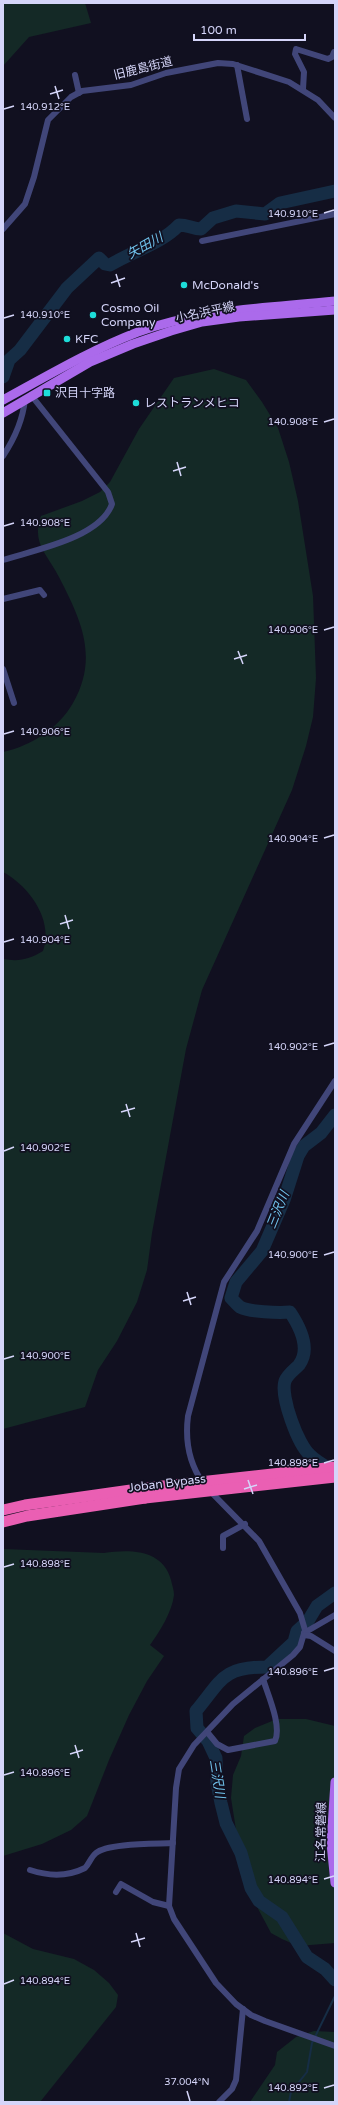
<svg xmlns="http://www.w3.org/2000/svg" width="338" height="2105" font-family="'Varela Round','Noto Sans JP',sans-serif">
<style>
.green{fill:#142926}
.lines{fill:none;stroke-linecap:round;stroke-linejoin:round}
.stream{stroke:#162d45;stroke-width:2}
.river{stroke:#162d45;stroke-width:13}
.street{stroke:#414679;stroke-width:6}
.primary{stroke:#ab6aeb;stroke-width:9}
.highway{stroke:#ea5fb3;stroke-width:11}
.highway-bridge{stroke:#ea5fb3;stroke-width:11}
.ticks{fill:none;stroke:#d5d5f9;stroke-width:1.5}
.poi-dot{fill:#1dddd9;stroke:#111020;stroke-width:1.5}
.labels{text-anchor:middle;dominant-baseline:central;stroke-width:3.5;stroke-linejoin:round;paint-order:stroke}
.street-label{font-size:12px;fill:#d5d5f9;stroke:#111020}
.poi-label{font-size:12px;fill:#d5d5f9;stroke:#111020;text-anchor:start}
.water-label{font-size:13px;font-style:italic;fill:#70c2ec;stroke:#111020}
.ticks-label{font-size:10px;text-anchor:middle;fill:#d5d5f9;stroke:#111020;stroke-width:3.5;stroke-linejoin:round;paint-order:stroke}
</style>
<rect width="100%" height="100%" fill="#111020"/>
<g class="green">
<polygon points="3,3 85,3 91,23 29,37 3,66"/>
<path d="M214,369L246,380L262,402L278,428L289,462L298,501L313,596L316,678L313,717L306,746L292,790L202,990L186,1049L152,1233L147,1270L137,1302L117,1341L98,1370L85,1407L3,1429V959C19,962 30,959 43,951C54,920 29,886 3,872V752C31,746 59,728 73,703C99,657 81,620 59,577C48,555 31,543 41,516L82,501L100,492L110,482L139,429L174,378Z"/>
<path d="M3,1549L104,1553C129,1549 163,1549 171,1580C172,1585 174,1590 174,1595C172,1612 160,1631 150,1645L164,1656L147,1681L129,1715L109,1760L87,1816L71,1830L42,1844L3,1856Z"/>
<polygon points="277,1719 306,1719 335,1726 335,1943 298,1946 282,1939 271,1933 255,1903 237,1836 231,1798 233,1775 241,1756 244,1736 255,1728"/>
<polygon points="3,1933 33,1949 74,1959 94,1970 109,1983 118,1995 116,2007 40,2102 3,2102"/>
<polygon points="314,2031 335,2032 335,2102 250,2102 275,2065 277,2052 296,2037"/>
</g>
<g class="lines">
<polyline class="stream" points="289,2102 291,2092 307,2072 312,2043 335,1996"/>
<g class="river">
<path d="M3,377L9,360L20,350L67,288L99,258L105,264L110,265C133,251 161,244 179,225C188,225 193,229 201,229L213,218L236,211L265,214L280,203L335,191"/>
<path d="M335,1115L321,1133L304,1146L298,1156L284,1200L262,1251L236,1282L231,1298C234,1301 237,1305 240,1307C249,1312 279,1313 290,1312C300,1327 311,1349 299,1365C294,1370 287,1375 285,1381C280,1396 298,1445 310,1455C317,1462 327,1467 335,1472"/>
<path d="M335,1593L317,1606L308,1621L297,1631L294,1642L267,1667C222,1667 222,1680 196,1711L197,1728L208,1741L216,1758L217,1783L221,1803L226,1823L241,1853L251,1888L259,1901L282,1917L307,1957L325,1969L335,1980"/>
</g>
<g class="street">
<polyline points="237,65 247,119"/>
<polyline points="75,75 79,93"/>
<polyline points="303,89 304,72 295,54 296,49 328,59 332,57 334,52"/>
<polyline points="3,229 25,204 34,177 48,120 71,97 82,91 131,85 166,73 218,63 233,64 289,82 318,100 335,118"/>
<polyline points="202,241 335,214"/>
<path d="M3,456C15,438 23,419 25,399"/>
<path d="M3,560C34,550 100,538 112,504L108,492L31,395"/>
<polyline points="3,599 40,590 44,595"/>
<polyline points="3,669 14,703"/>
<path d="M203,1483C188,1462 185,1440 188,1416L224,1282L257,1231L294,1144L335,1081"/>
<polyline points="210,1491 259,1541 300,1613 305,1630 300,1647 293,1655 233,1704 194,1745 179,1769 176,1788 169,1906 174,1919 216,1983 236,2004 251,2015 265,2021 335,2046"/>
<polyline points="223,1548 223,1536 245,1524"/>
<polyline points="304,1633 335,1615"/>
<polyline points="304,1635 311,1636 335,1651"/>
<path d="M208,1733L217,1744L228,1750L275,1741C282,1726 268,1695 263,1679"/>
<path d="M30,1870C48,1876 67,1877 85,1868C89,1864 91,1857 96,1853C107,1843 157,1844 173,1843"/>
<polyline points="116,1892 121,1884 153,1902 169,1906"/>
<polyline points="219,2102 232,2089 236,2080 243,2009"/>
</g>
<g class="primary">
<path d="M3,400C47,376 91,350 138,332C200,309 270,308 335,301"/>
<polyline points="3,413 90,362 133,344 171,331 202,322 239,317 335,310"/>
<polyline points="335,1782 331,1843 335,1883"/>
</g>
<g class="highway">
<polyline points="3,1510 25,1505 145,1488"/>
<polyline points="3,1522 27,1516 145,1498"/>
</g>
<g class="highway-bridge">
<polyline points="145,1488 335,1467"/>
<polyline points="145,1498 335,1477"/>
</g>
</g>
<path class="ticks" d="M55,86L59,99M50,94L63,90M4,109L14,106M324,213L334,210M116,274L120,287M111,283L125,278M4,318L14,315M324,422L334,419M177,462L181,476M173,471L186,467M4,526L14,523M324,630L334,627M238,651L243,664M234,659L247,655M4,734L14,731M324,838L334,835M65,915L69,929M60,924L73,920M4,942L14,939M324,1046L334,1043M126,1104L130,1117M121,1112L135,1108M4,1151L14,1147M324,1255L334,1252M187,1292L191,1305M183,1301L196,1297M4,1359L14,1356M324,1463L334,1460M248,1480L253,1494M244,1489L257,1485M4,1567L14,1564M324,1671L334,1668M75,1745L79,1758M70,1754L83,1750M4,1775L14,1772M324,1879L334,1876M136,1933L140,1947M131,1942L145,1938M4,1984L14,1980M324,2088L334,2085M187,2091L190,2101"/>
<g class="poi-dot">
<circle cx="184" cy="285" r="4"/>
<circle cx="93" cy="315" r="4"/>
<circle cx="67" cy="339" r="4"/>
<rect x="43" y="389" width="8" height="8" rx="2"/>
<circle cx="136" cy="403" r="4"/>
</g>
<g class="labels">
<g class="street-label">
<text transform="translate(143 68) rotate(-14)">旧鹿島街道</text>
<text transform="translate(205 312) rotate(-12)">小名浜平線</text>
<text transform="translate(167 1483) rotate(-7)">Joban Bypass</text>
<text transform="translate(321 1832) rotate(-89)">江名常磐線</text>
</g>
<g class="poi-label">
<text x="192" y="285">McDonald's</text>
<text x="101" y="308">Cosmo Oil<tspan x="101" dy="14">Company</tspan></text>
<text x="75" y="339">KFC</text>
<text x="55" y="393">沢目十字路</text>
<text x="144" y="403">レストランメヒコ</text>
</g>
<g class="water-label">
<text transform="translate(145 246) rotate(-29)">矢田川</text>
<text transform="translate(278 1210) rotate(-68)">三沢川</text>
<text transform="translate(217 1779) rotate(81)">三沢川</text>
</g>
</g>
<g class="ticks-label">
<text x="45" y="110">140.912°E</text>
<text x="293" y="217">140.910°E</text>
<text x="45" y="318">140.910°E</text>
<text x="293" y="425">140.908°E</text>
<text x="45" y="526">140.908°E</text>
<text x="293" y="633">140.906°E</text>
<text x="45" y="735">140.906°E</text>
<text x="293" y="842">140.904°E</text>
<text x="45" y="943">140.904°E</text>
<text x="293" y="1050">140.902°E</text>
<text x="45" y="1151">140.902°E</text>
<text x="293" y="1258">140.900°E</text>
<text x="45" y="1359">140.900°E</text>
<text x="293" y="1466">140.898°E</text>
<text x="45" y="1567">140.898°E</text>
<text x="293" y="1675">140.896°E</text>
<text x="45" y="1776">140.896°E</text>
<text x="293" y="1883">140.894°E</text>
<text x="45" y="1984">140.894°E</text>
<text x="187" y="2085">37.004°N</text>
<text x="293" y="2091">140.892°E</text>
</g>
<rect width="338" height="2105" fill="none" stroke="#d5d5f9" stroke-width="8"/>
<path d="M194 34v6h111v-6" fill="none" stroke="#d5d5f9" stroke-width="2"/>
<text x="200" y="34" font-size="12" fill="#d5d5f9" stroke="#111020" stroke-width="3" paint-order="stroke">100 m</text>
</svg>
